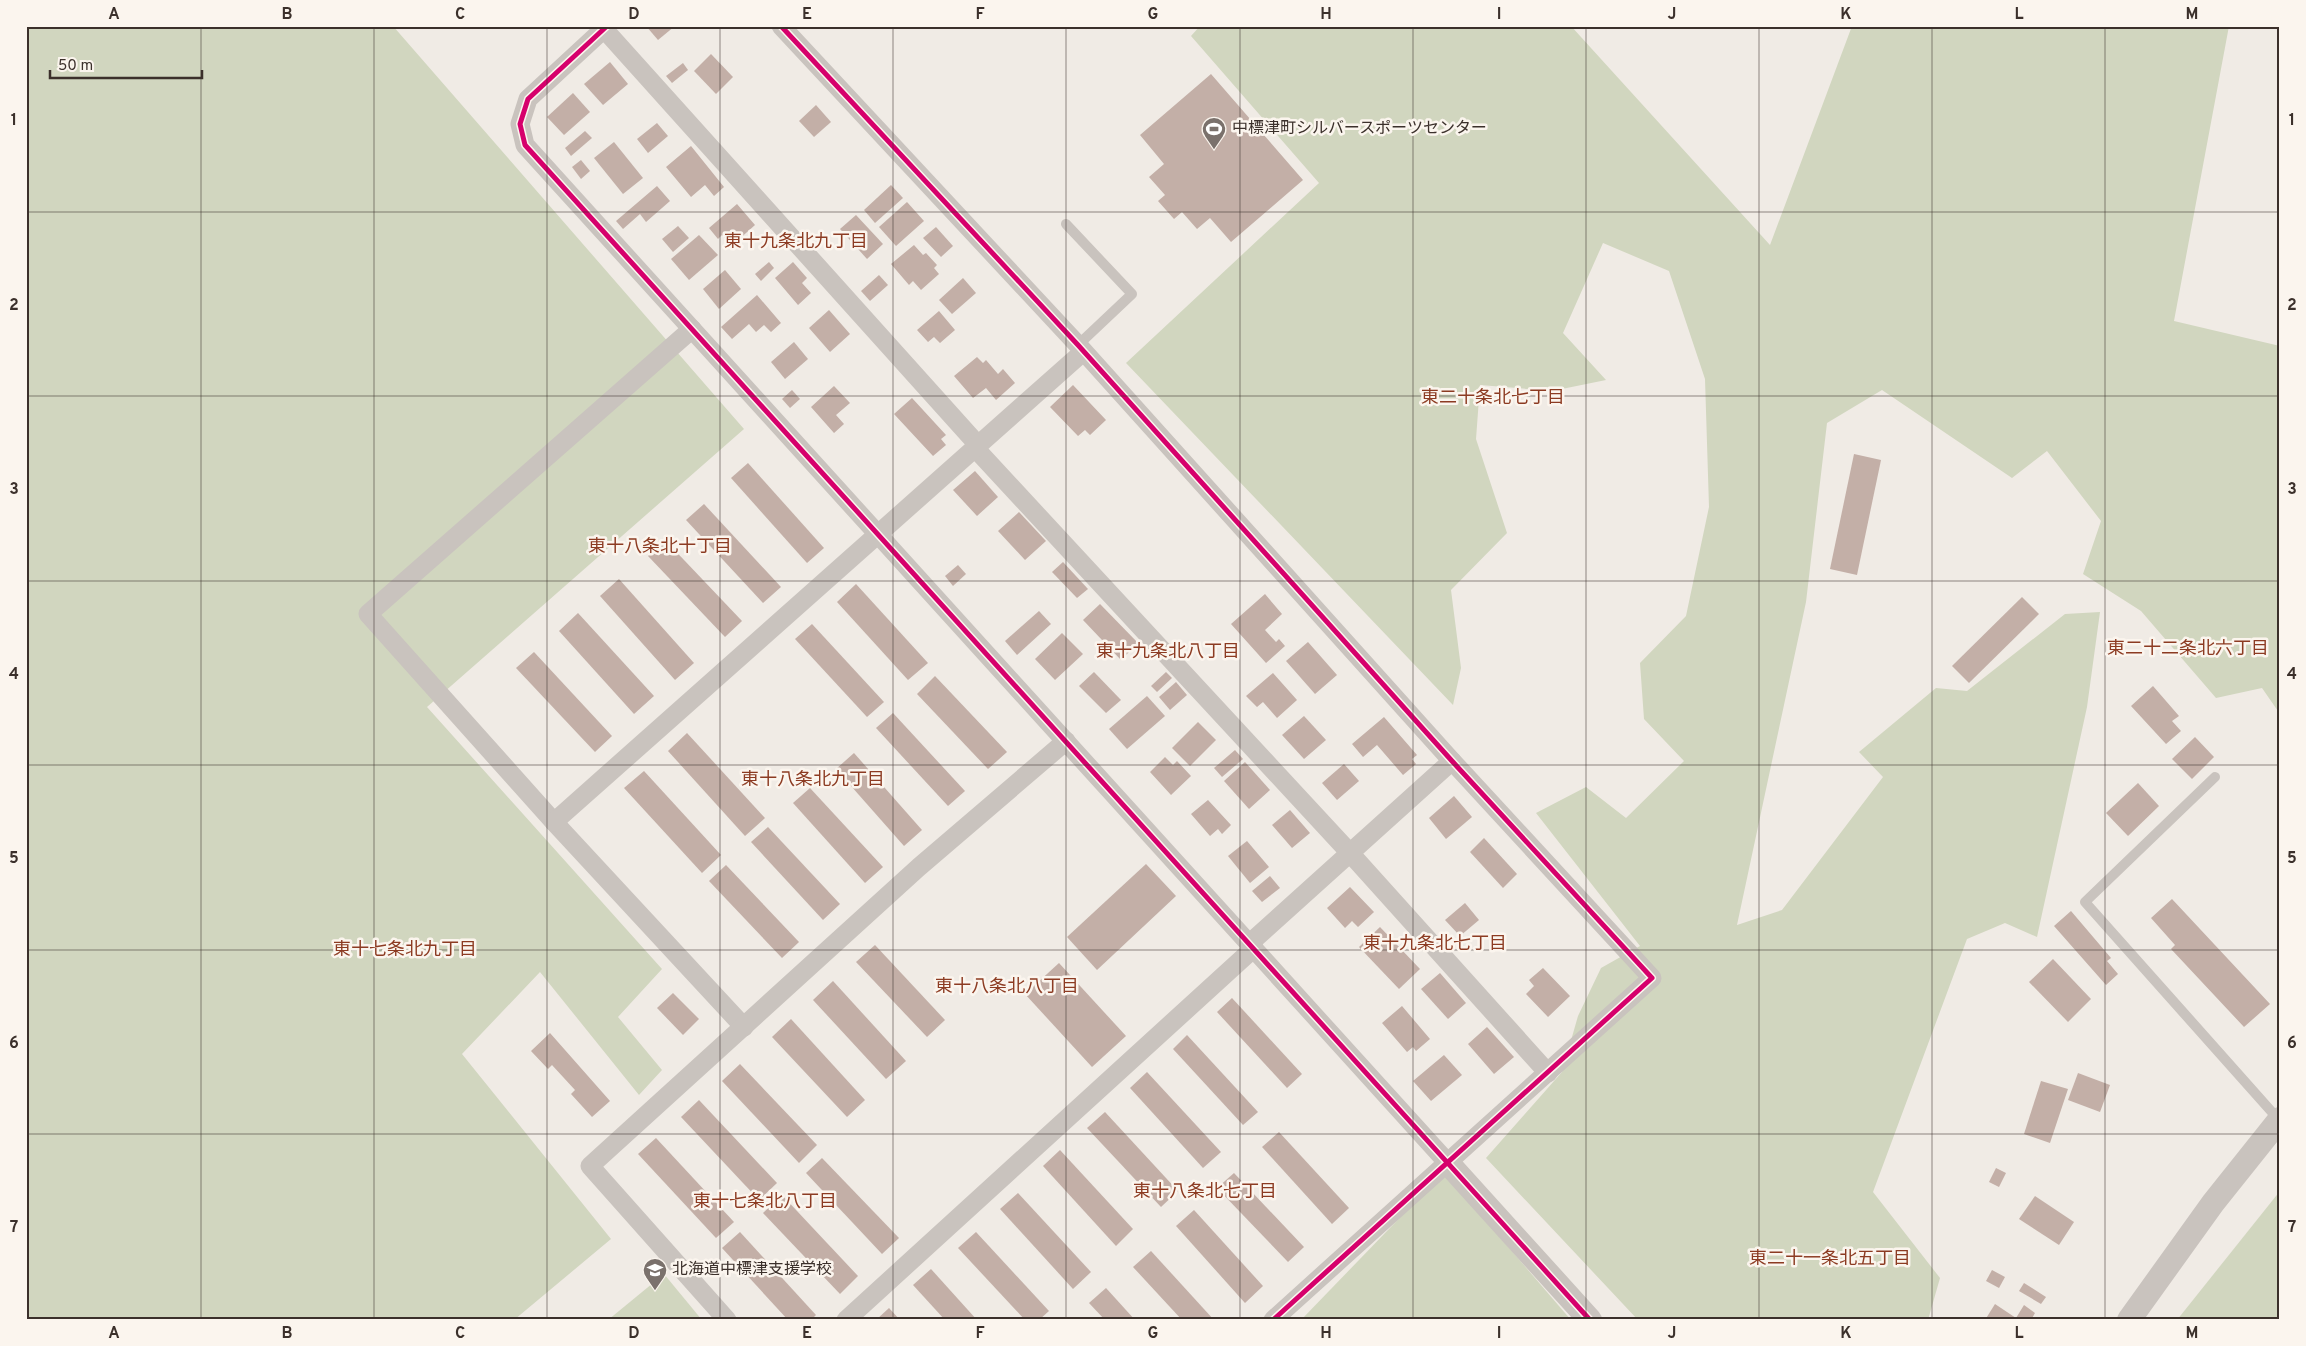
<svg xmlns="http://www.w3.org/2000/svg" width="2306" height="1346" font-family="Overpass,'Noto Sans JP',sans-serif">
<rect width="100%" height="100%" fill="#f0ebe5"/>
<g fill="#d1d6bf">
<path d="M 26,26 L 393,26 L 744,429 L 427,707 L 662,969 L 618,1017 L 662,1070 L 639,1095 L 540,972 L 462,1054 L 611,1239 L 514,1320 L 26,1320 Z"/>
<path d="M 1200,26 L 1571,26 L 1770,245 L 1852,26 L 2229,26 L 2174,321 L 2280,346 L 2280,714 L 2262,688 L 2216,698 L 2141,611 L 2083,574 L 2101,521 L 2047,451 L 2012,478 L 1882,390 L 1827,423 L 1806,602 L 1737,925 L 1782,910 L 1883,777 L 1859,752 L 1936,688 L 1967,691 L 2065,614 L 2100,612 L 2087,707 L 2037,937 L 2005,923 L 1967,939 L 1873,1192 L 1940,1278 L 1928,1320 L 1638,1320 L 1486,1158 L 1562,1072 L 1578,1016 L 1601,968 L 1640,946 L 1536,813 L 1586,787 L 1626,818 L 1684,761 L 1644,719 L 1640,663 L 1686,616 L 1709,507 L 1705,379 L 1669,271 L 1603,243 L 1563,333 L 1606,380 L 1552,391 L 1480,385 L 1476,439 L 1507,533 L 1451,590 L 1461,668 L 1453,705 L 1126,363 L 1319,183 L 1191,36 Z"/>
<path d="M 1444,1172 L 1571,1320 L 1301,1320 Z"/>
<path d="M 2280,1191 L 2280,1320 L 2177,1320 Z"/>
<path d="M 664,1274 L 702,1320 L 608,1320 Z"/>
</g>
<g fill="#c3afa7">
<path d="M 646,26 L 675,26 L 658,40 Z"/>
<path d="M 711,54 L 733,77 L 716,94 L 694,71 Z"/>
<path d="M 610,62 L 628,84 L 603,105 L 584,84 Z"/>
<path d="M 683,63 L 688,70 L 672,83 L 666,76 Z"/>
<path d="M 1211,74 L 1303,180 L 1231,242 L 1210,218 L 1197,229 L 1182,212 L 1174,219 L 1158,201 L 1165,195 L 1149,177 L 1164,164 L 1140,135 Z"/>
<path d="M 573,93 L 590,112 L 564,135 L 547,117 Z"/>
<path d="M 816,105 L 831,122 L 814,137 L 799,121 Z"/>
<path d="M 657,123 L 668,136 L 648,153 L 637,139 Z"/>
<path d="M 585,131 L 592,138 L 571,156 L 565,148 Z"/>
<path d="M 614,142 L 643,178 L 623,194 L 594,158 Z"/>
<path d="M 691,146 L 724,187 L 714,196 L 705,185 L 691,197 L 666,167 Z"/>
<path d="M 581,160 L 590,171 L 581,179 L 572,167 Z"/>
<path d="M 891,185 L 903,198 L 875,223 L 864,210 Z"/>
<path d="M 657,186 L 670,201 L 646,222 L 640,214 L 623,229 L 616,221 Z"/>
<path d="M 907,202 L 924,221 L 896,246 L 879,227 Z"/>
<path d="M 737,204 L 755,225 L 737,241 L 732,234 L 726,239 L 722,235 L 718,239 L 709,228 Z"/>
<path d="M 856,215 L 883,244 L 867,259 L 840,229 Z"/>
<path d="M 678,226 L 689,238 L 673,252 L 662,239 Z"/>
<path d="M 936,227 L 953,246 L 941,257 L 923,238 Z"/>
<path d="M 699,235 L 718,255 L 689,280 L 671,259 Z"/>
<path d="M 914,245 L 923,255 L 926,253 L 937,265 L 934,268 L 939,274 L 921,290 L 913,281 L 909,285 L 891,264 Z"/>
<path d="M 769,262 L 774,268 L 761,281 L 755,274 Z"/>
<path d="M 793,262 L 807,278 L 802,283 L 811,293 L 798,305 L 775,278 Z"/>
<path d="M 725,270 L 741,289 L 719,309 L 703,289 Z"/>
<path d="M 879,275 L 888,285 L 870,301 L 861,291 Z"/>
<path d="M 963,278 L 976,293 L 952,314 L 939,300 Z"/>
<path d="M 757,295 L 781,323 L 771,332 L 764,325 L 756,332 L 749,324 L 732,339 L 721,327 Z"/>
<path d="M 829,310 L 850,334 L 830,352 L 809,328 Z"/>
<path d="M 939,311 L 955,330 L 940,343 L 934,337 L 928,342 L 917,330 Z"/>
<path d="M 794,342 L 808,359 L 785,379 L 771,362 Z"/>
<path d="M 977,357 L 983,363 L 986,360 L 998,374 L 1003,369 L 1015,383 L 996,400 L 986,388 L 973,398 L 954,376 Z"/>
<path d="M 1073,385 L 1106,420 L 1090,435 L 1085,430 L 1078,436 L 1050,407 Z"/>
<path d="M 834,386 L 850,403 L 836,415 L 844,424 L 834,433 L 811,407 Z"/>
<path d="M 792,390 L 800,399 L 790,408 L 782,399 Z"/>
<path d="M 912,398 L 946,435 L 941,439 L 946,445 L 933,456 L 894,414 Z"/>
<path d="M 1854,454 L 1881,460 L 1857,575 L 1830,569 Z"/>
<path d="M 748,463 L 824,548 L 807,563 L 731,478 Z"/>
<path d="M 975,471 L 998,497 L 977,516 L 953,490 Z"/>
<path d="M 704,504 L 781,587 L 763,603 L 686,520 Z"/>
<path d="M 1019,512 L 1046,541 L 1025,560 L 998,531 Z"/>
<path d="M 665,540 L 742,621 L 725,637 L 648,556 Z"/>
<path d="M 1063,562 L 1088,589 L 1077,598 L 1052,572 Z"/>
<path d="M 958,565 L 966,574 L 953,586 L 945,576 Z"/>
<path d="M 619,579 L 694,663 L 675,680 L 600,596 Z"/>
<path d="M 856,584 L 928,663 L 908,680 L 837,602 Z"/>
<path d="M 1265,594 L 1282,614 L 1265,630 L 1276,642 L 1279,639 L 1285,646 L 1266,663 L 1231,624 Z"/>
<path d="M 2022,597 L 2039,614 L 1969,683 L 1952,666 Z"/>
<path d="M 1100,604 L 1138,643 L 1121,660 L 1083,620 Z"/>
<path d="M 1039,611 L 1051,624 L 1017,655 L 1005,641 Z"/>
<path d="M 578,613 L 654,696 L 634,714 L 559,631 Z"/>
<path d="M 812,624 L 884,702 L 867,717 L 795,639 Z"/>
<path d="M 1062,633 L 1083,654 L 1055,680 L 1035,659 Z"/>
<path d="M 1308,642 L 1337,675 L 1315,694 L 1286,661 Z"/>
<path d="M 534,652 L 612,736 L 595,752 L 516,668 Z"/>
<path d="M 1094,672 L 1121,700 L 1106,713 L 1079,686 Z"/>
<path d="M 1166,672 L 1172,678 L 1157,692 L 1151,686 Z"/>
<path d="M 1273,673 L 1297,700 L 1277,718 L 1263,702 L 1257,707 L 1246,696 Z"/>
<path d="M 935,676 L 1007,752 L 988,769 L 917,694 Z"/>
<path d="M 1176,682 L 1187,695 L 1170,710 L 1159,697 Z"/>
<path d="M 2153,686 L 2179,716 L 2172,721 L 2181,731 L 2166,744 L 2131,706 Z"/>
<path d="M 1147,696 L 1165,716 L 1127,749 L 1109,729 Z"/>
<path d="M 893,713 L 965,791 L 948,806 L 876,728 Z"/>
<path d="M 1304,716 L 1326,740 L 1304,759 L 1282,735 Z"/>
<path d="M 1384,717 L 1417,755 L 1412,759 L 1416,764 L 1403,775 L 1377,745 L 1363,757 L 1352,744 Z"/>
<path d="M 1198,722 L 1216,740 L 1190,766 L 1172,748 Z"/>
<path d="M 687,733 L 765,818 L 745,836 L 668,751 Z"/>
<path d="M 2195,737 L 2214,757 L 2192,779 L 2172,759 Z"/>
<path d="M 1235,750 L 1243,759 L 1222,777 L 1214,768 Z"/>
<path d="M 854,753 L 922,830 L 904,846 L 836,769 Z"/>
<path d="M 1165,757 L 1173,765 L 1177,761 L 1191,776 L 1171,795 L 1150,772 Z"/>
<path d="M 1245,762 L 1270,790 L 1249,809 L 1224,781 Z"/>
<path d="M 1344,764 L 1359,781 L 1337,800 L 1322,783 Z"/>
<path d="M 644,771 L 721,855 L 702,873 L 624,788 Z"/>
<path d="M 2138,783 L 2159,806 L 2128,836 L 2106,813 Z"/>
<path d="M 810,788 L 883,867 L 865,883 L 793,803 Z"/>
<path d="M 1454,796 L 1472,817 L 1446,839 L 1429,818 Z"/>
<path d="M 1208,800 L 1231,825 L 1222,834 L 1218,829 L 1210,836 L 1191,814 Z"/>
<path d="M 1290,810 L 1310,833 L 1292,848 L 1272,825 Z"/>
<path d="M 768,827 L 840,904 L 823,920 L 751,842 Z"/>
<path d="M 1484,838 L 1517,874 L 1503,888 L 1470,852 Z"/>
<path d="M 1247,841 L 1269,867 L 1250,883 L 1228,856 Z"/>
<path d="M 1146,864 L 1176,896 L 1097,970 L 1067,937 Z"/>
<path d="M 726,865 L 799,942 L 782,958 L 709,881 Z"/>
<path d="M 1270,876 L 1280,888 L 1262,902 L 1252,891 Z"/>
<path d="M 1350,887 L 1374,912 L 1358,927 L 1352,921 L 1345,928 L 1327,908 Z"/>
<path d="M 2172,899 L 2270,1004 L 2244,1027 L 2171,949 L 2175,945 L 2151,918 Z"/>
<path d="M 1465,903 L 1479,920 L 1460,936 L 1445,920 Z"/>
<path d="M 2071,911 L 2111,958 L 2107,961 L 2118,974 L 2106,985 L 2054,926 Z"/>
<path d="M 1380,927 L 1420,969 L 1399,989 L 1359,947 Z"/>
<path d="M 875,945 L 945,1020 L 927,1037 L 856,962 Z"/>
<path d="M 2053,959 L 2091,999 L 2068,1022 L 2029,982 Z"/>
<path d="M 1059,963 L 1126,1036 L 1092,1067 L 1025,994 Z"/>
<path d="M 1543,968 L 1570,996 L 1548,1017 L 1526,994 L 1534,986 L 1529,980 Z"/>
<path d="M 1440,973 L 1466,1003 L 1448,1019 L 1421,989 Z"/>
<path d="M 833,981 L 906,1061 L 886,1079 L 813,1000 Z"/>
<path d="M 673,993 L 699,1019 L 683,1035 L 657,1008 Z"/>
<path d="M 1232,998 L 1302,1074 L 1287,1088 L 1217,1012 Z"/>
<path d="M 1402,1006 L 1430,1039 L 1416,1051 L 1413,1047 L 1407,1052 L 1382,1023 Z"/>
<path d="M 791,1019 L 865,1100 L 847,1117 L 772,1037 Z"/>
<path d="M 1487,1027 L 1514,1057 L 1494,1074 L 1468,1044 Z"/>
<path d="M 550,1033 L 610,1101 L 592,1117 L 571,1094 L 575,1090 L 552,1065 L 548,1069 L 531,1051 Z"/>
<path d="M 1187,1035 L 1258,1112 L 1243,1125 L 1173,1049 Z"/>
<path d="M 1444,1055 L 1462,1075 L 1431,1101 L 1413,1081 Z"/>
<path d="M 740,1064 L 817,1145 L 799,1163 L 722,1081 Z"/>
<path d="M 1147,1072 L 1221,1152 L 1203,1168 L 1130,1088 Z"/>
<path d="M 2078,1073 L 2110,1085 L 2100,1112 L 2068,1100 Z"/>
<path d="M 2041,1081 L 2068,1089 L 2050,1143 L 2024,1134 Z"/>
<path d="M 699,1100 L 777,1183 L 759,1200 L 681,1117 Z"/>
<path d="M 1105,1112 L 1178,1191 L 1161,1207 L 1087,1128 Z"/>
<path d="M 1279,1132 L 1349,1208 L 1332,1224 L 1262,1147 Z"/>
<path d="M 656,1138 L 734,1222 L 716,1238 L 638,1154 Z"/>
<path d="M 1060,1150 L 1133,1229 L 1116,1246 L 1043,1166 Z"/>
<path d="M 822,1158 L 899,1238 L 882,1254 L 806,1173 Z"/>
<path d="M 1996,1168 L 2006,1173 L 1999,1187 L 1989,1182 Z"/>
<path d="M 1234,1173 L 1304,1247 L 1288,1262 L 1217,1188 Z"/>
<path d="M 1018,1193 L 1091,1272 L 1073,1289 L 1000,1209 Z"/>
<path d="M 782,1195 L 858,1276 L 840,1294 L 763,1213 Z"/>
<path d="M 2035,1196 L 2074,1222 L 2059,1245 L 2019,1219 Z"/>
<path d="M 1194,1210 L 1263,1286 L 1245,1303 L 1176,1226 Z"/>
<path d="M 740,1232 L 816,1315 L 811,1320 L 788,1320 L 722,1248 Z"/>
<path d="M 976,1232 L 1049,1311 L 1039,1320 L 1025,1320 L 958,1248 Z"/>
<path d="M 1151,1251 L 1214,1320 L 1182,1320 L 1133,1267 Z"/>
<path d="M 931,1269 L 977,1320 L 945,1320 L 913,1285 Z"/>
<path d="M 1992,1270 L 2005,1277 L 1999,1288 L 1986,1281 Z"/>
<path d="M 2024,1283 L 2046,1297 L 2041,1304 L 2019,1291 Z"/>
<path d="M 1106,1288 L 1135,1320 L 1105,1320 L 1089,1303 Z"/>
<path d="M 1995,1304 L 2016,1318 L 2024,1305 L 2035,1313 L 2031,1320 L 1985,1320 Z"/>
<path d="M 889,1308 L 900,1320 L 876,1320 Z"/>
</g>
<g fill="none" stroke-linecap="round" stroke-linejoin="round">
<g stroke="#c9c3be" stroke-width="10">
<path d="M 1066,224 L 1132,294 L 1078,345"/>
<path d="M 2215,777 L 2085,902 L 2279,1120"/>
</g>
<g stroke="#c9c3be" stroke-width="19">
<path d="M 607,26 L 528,99 L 520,124 L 525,145 L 1447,1162"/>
<path d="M 781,26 L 1078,345 L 1452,761 L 1652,978 L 1273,1320"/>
<path d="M 604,29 L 978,445"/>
<path d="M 692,329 L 368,614 L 554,822 L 744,1027"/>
<path d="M 975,448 L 1350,853 L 1548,1073"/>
<path d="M 554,822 L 1083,352"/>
<path d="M 1250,943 L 1452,761"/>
<path d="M 727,1320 L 590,1166 L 919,867 L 1066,741"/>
<path d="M 846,1320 L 1254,948"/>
</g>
<g stroke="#c9c3be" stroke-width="24">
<path d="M 1447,1162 L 1590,1320"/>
<path d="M 2129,1320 L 2213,1203 L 2280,1119"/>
</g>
<g stroke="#fbf5ee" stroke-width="8">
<g id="cycleway">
<path d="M 607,26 L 528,99 L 520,124 L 525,145 L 1590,1320"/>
<path d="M 781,26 L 1078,345 L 1452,761 L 1652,978 L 1273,1320"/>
</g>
</g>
<use href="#cycleway" stroke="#d6006c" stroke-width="5"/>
</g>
<path fill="none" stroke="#3b302b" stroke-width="1" stroke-opacity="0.55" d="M 201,26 L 201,1320M 374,26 L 374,1320M 547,26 L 547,1320M 720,26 L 720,1320M 893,26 L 893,1320M 1066,26 L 1066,1320M 1240,26 L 1240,1320M 1413,26 L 1413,1320M 1586,26 L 1586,1320M 1759,26 L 1759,1320M 1932,26 L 1932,1320M 2105,26 L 2105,1320M 26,212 L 2280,212M 26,396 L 2280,396M 26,581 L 2280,581M 26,765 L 2280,765M 26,950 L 2280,950M 26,1134 L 2280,1134"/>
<defs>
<g id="stadium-pin" transform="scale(1.25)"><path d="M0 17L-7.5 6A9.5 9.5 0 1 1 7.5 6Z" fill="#7a716c" stroke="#fbf5ee"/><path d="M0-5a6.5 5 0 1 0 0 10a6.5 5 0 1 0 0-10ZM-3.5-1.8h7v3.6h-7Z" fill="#fff"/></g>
<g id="school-pin" transform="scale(1.25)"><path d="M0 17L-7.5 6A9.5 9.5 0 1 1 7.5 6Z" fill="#7a716c" stroke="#fbf5ee"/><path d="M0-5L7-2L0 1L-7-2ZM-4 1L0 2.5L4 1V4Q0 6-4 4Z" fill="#fff"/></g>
</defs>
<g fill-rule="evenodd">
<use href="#stadium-pin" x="1214" y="129"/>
<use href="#school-pin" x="655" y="1270"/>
</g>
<g text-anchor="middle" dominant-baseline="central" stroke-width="5" stroke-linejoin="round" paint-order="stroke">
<g font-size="16" fill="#3b302b" stroke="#fbf5ee" text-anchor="start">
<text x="1232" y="129">中標津町シルバースポーツセンター</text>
<text x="672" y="1270">北海道中標津支援学校</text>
</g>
<g font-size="18" fill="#8c3b22" stroke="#fbf5ee">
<text x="796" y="242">東十九条北九丁目</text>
<text x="1493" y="398">東二十条北七丁目</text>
<text x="660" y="547">東十八条北十丁目</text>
<text x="2188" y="649">東二十二条北六丁目</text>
<text x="1168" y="652">東十九条北八丁目</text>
<text x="813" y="780">東十八条北九丁目</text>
<text x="1435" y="944">東十九条北七丁目</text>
<text x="405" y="950">東十七条北九丁目</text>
<text x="1007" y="987">東十八条北八丁目</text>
<text x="1205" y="1192">東十八条北七丁目</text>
<text x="765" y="1202">東十七条北八丁目</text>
<text x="1830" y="1259">東二十一条北五丁目</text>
</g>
</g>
<rect width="2306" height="1346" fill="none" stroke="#fbf5ee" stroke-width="55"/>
<path d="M50 70v8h152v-8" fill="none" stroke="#3b302b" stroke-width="2.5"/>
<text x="58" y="70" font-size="15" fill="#3b302b" stroke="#fbf5ee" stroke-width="4" paint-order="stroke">50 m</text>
<rect x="28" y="28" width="2250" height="1290" fill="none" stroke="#3b302b" stroke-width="2"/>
<g font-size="16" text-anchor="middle" font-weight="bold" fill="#3b302b">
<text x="114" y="19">A</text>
<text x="287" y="19">B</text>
<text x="460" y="19">C</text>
<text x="634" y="19">D</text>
<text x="807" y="19">E</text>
<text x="980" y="19">F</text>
<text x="1153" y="19">G</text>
<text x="1326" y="19">H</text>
<text x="1499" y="19">I</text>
<text x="1672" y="19">J</text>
<text x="1846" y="19">K</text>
<text x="2019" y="19">L</text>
<text x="2192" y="19">M</text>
<text x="14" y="125">1</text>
<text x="2292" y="125">1</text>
<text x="14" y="310">2</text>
<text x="2292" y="310">2</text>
<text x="14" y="494">3</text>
<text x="2292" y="494">3</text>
<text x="14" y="679">4</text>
<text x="2292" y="679">4</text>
<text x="14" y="863">5</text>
<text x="2292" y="863">5</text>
<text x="14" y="1048">6</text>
<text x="2292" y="1048">6</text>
<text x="14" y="1232">7</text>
<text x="2292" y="1232">7</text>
<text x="114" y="1338">A</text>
<text x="287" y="1338">B</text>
<text x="460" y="1338">C</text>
<text x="634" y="1338">D</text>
<text x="807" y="1338">E</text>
<text x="980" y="1338">F</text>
<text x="1153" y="1338">G</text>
<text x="1326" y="1338">H</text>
<text x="1499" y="1338">I</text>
<text x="1672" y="1338">J</text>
<text x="1846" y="1338">K</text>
<text x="2019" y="1338">L</text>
<text x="2192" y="1338">M</text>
</g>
</svg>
